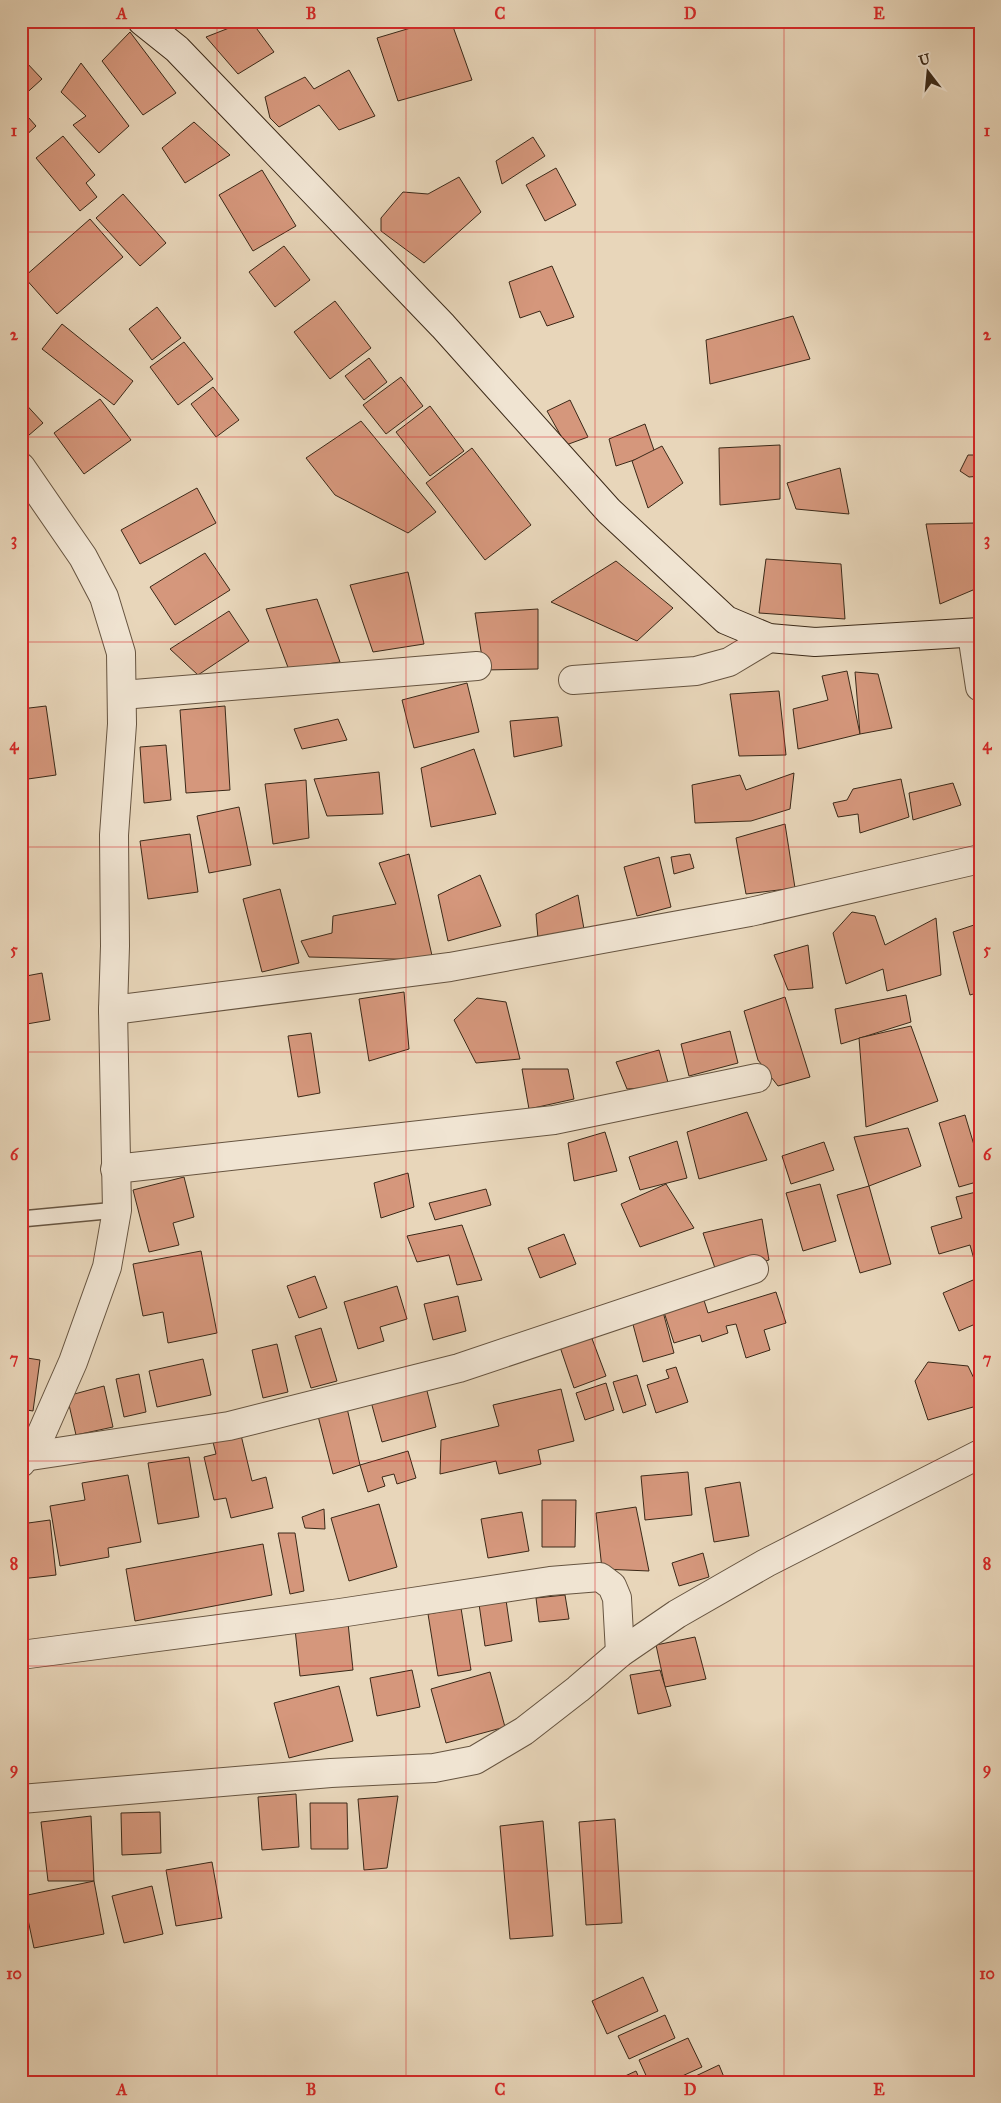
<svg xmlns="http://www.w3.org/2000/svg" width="1001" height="2103" font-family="'IM FELL Great Primer',serif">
<rect width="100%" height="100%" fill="#e8d6ba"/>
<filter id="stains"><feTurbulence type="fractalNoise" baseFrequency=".004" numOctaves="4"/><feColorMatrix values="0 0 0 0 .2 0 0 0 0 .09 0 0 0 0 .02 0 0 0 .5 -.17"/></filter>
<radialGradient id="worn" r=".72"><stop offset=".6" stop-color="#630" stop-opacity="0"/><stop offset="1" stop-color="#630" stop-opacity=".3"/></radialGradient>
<g fill="#d5977c" stroke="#3b2918">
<path d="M 247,21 L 251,21 L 274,52 L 238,74 L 206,37 Z"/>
<path d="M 434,21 L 451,21 L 472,80 L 398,101 L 377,38 Z"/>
<path d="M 130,32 L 176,93 L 143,115 L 102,61 Z"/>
<path d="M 25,61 L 42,79 L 21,98 L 21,65 Z"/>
<path d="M 81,63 L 129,126 L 99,153 L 73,125 L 86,116 L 61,92 Z"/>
<path d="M 349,70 L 375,116 L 339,130 L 319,105 L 279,127 L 270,118 L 265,97 L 305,77 L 314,89 Z"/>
<path d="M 21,109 L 36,126 L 21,140 Z"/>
<path d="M 194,122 L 230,155 L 185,183 L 162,148 Z"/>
<path d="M 63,136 L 95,175 L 86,183 L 97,197 L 80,211 L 36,158 Z"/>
<path d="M 533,137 L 545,156 L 502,184 L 496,161 Z"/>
<path d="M 556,168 L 576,205 L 545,221 L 526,185 Z"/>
<path d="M 262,170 L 296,226 L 253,251 L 219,195 Z"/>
<path d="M 459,177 L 481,212 L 424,263 L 381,231 L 381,218 L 403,192 L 428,194 Z"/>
<path d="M 123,194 L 166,243 L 140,266 L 96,218 Z"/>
<path d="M 90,219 L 123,257 L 57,314 L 24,277 Z"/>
<path d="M 284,246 L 310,280 L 275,307 L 249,272 Z"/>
<path d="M 552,266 L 574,317 L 547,326 L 540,311 L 520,318 L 509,282 Z"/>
<path d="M 335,301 L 371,348 L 330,379 L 294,332 Z"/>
<path d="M 157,307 L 181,338 L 152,360 L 129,329 Z"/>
<path d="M 793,316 L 810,359 L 710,384 L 706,340 Z"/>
<path d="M 62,324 L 133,381 L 114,405 L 42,349 Z"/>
<path d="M 184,342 L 213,379 L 178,405 L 150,367 Z"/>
<path d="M 369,358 L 387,382 L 364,400 L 345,376 Z"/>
<path d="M 401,377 L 423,406 L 386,434 L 363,405 Z"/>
<path d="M 213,387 L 239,420 L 216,437 L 191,404 Z"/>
<path d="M 21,399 L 43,423 L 21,442 Z"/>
<path d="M 100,399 L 131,440 L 84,474 L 54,433 Z"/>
<path d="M 570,400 L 588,437 L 566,445 L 547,411 Z"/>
<path d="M 430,406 L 464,451 L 430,476 L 396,432 Z"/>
<path d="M 361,421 L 436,512 L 408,533 L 335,495 L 306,458 Z"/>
<path d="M 645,424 L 655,453 L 616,466 L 609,439 Z"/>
<path d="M 780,445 L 780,499 L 720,505 L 719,448 Z"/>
<path d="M 662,446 L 683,483 L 648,508 L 632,461 Z"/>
<path d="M 472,448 L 531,525 L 485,560 L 426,483 Z"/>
<path d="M 968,455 L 980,455 L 980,476 L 969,477 L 960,471 Z"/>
<path d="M 840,468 L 849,514 L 796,509 L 787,483 Z"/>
<path d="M 197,488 L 216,523 L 140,564 L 121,530 Z"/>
<path d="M 975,523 L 980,550 L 980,587 L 940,604 L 926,524 Z"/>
<path d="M 205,553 L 230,590 L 175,625 L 150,587 Z"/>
<path d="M 766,559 L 841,564 L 845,619 L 759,613 Z"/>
<path d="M 616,561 L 673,608 L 637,641 L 551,602 Z"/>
<path d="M 408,572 L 424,644 L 373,652 L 350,585 Z"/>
<path d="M 317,599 L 340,662 L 289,670 L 266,609 Z"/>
<path d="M 538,609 L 538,669 L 484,670 L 475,613 Z"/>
<path d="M 229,611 L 249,641 L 198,675 L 170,649 Z"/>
<path d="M 847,671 L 860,734 L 798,749 L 793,709 L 828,700 L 822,676 Z"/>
<path d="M 855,672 L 878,674 L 892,728 L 860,734 Z"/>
<path d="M 467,683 L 479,732 L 414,748 L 402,700 Z"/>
<path d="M 779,691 L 786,755 L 739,756 L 730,694 Z"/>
<path d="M 46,706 L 56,775 L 21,780 L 21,709 Z"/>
<path d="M 225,706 L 230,790 L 186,793 L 180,710 Z"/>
<path d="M 558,717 L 562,746 L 514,757 L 510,721 Z"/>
<path d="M 338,719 L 347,740 L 302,749 L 294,729 Z"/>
<path d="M 166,745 L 171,800 L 144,803 L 140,747 Z"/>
<path d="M 474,749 L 496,814 L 431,827 L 421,768 Z"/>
<path d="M 379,772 L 383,814 L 327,816 L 314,779 Z"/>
<path d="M 794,773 L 790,809 L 751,821 L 695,823 L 692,785 L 740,775 L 746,790 Z"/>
<path d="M 901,779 L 909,817 L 860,833 L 858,814 L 838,817 L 833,803 L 847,800 L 853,789 Z"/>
<path d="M 306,780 L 309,838 L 273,844 L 265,784 Z"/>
<path d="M 953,783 L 961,805 L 913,820 L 909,793 Z"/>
<path d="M 239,807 L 251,865 L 209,873 L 197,816 Z"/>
<path d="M 785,824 L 795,888 L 746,894 L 736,838 Z"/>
<path d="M 190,834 L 198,892 L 148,899 L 140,841 Z"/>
<path d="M 409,854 L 433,960 L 309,957 L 301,941 L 332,933 L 333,916 L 396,904 L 379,863 Z"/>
<path d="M 690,854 L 694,868 L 674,874 L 671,857 Z"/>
<path d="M 659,857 L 671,907 L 637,916 L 624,867 Z"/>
<path d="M 480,875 L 501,926 L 448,941 L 438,895 Z"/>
<path d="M 280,889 L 299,963 L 262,972 L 243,899 Z"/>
<path d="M 578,895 L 584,929 L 538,939 L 536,914 Z"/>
<path d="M 852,912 L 875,916 L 885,945 L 936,918 L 941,975 L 887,991 L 883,969 L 846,984 L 833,933 Z"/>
<path d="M 980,923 L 980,992 L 970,995 L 953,932 Z"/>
<path d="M 808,945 L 813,988 L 788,990 L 774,955 Z"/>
<path d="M 42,973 L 50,1020 L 21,1025 L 21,977 Z"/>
<path d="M 404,992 L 409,1049 L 369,1061 L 359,999 Z"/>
<path d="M 906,995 L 911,1022 L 841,1044 L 835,1009 Z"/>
<path d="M 785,997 L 810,1077 L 778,1086 L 758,1060 L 744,1011 Z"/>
<path d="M 477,998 L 506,1002 L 520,1059 L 476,1063 L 454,1020 Z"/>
<path d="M 911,1026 L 938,1101 L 866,1127 L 859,1038 Z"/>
<path d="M 730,1031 L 738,1063 L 689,1076 L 681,1044 Z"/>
<path d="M 311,1033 L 320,1093 L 298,1097 L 288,1036 Z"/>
<path d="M 659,1050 L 669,1086 L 627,1089 L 616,1062 Z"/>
<path d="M 522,1069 L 568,1069 L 574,1099 L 529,1109 Z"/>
<path d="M 747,1112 L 767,1160 L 699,1179 L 687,1132 Z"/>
<path d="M 965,1115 L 980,1165 L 980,1181 L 959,1187 L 939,1123 Z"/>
<path d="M 908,1128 L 921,1166 L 869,1186 L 854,1137 Z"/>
<path d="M 605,1132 L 617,1171 L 574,1181 L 568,1143 Z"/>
<path d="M 677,1141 L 687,1178 L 640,1190 L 629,1157 Z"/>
<path d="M 824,1142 L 834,1170 L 791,1184 L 782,1156 Z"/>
<path d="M 408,1173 L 414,1207 L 381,1218 L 374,1183 Z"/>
<path d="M 184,1177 L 194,1217 L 173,1223 L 179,1245 L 149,1252 L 133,1190 Z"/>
<path d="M 666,1184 L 694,1228 L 640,1247 L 621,1204 Z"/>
<path d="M 820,1184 L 836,1241 L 803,1251 L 786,1193 Z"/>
<path d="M 869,1186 L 891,1264 L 860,1273 L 837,1195 Z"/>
<path d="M 486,1189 L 491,1205 L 435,1220 L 429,1203 Z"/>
<path d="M 980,1191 L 980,1262 L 975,1263 L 970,1245 L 939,1254 L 931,1227 L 962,1218 L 956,1197 Z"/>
<path d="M 762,1219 L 769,1260 L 717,1274 L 703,1233 Z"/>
<path d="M 462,1225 L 482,1280 L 457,1285 L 449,1255 L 417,1262 L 407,1236 Z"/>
<path d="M 564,1234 L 576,1264 L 540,1278 L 528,1248 Z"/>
<path d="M 201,1251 L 217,1333 L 168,1343 L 163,1312 L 143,1316 L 133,1264 Z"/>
<path d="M 315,1276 L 327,1308 L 299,1318 L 287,1286 Z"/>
<path d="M 980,1277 L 980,1322 L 959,1331 L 943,1293 Z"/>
<path d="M 397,1286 L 407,1319 L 380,1327 L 384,1341 L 358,1349 L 344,1302 Z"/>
<path d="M 776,1292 L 786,1323 L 764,1330 L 770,1350 L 746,1358 L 736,1324 L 726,1326 L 728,1333 L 702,1342 L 700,1335 L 674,1343 L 662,1306 L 702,1294 L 708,1313 Z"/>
<path d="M 458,1296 L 466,1331 L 433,1340 L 424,1304 Z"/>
<path d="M 662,1308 L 674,1353 L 643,1362 L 631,1317 Z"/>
<path d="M 321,1328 L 337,1381 L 311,1388 L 295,1336 Z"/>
<path d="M 591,1336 L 606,1376 L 574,1388 L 560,1347 Z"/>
<path d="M 980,1337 L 980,1352 L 974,1340 Z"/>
<path d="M 277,1344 L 288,1392 L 263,1398 L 252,1350 Z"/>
<path d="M 21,1357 L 40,1360 L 33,1411 L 21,1409 Z"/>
<path d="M 203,1359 L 211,1395 L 157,1407 L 149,1371 Z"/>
<path d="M 928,1362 L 968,1366 L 980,1391 L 980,1405 L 928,1420 L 915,1381 Z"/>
<path d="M 676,1367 L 688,1402 L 656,1413 L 647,1385 L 669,1378 L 666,1370 Z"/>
<path d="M 139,1374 L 146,1412 L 124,1417 L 116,1379 Z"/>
<path d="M 637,1375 L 646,1405 L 623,1413 L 613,1382 Z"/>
<path d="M 425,1383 L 436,1427 L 382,1442 L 370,1398 Z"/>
<path d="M 606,1383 L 614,1410 L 585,1420 L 576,1393 Z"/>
<path d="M 104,1386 L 113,1427 L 76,1435 L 67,1396 Z"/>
<path d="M 561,1389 L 574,1441 L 538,1450 L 541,1464 L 499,1474 L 496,1461 L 440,1474 L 441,1440 L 499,1426 L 493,1405 Z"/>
<path d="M 347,1408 L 360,1465 L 333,1474 L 318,1416 Z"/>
<path d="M 241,1435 L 252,1481 L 266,1477 L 273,1508 L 231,1518 L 226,1498 L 214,1500 L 204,1457 L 216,1454 L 213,1442 Z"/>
<path d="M 408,1451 L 416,1478 L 397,1484 L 394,1474 L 382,1477 L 385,1486 L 368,1492 L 360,1465 Z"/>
<path d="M 189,1457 L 199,1517 L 158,1524 L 148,1463 Z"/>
<path d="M 688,1472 L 692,1515 L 645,1520 L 641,1476 Z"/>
<path d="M 128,1475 L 141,1542 L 108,1548 L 109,1557 L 60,1566 L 50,1506 L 85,1500 L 82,1483 Z"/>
<path d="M 740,1482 L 749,1536 L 714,1542 L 705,1488 Z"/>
<path d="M 542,1500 L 576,1500 L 575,1547 L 542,1547 Z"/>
<path d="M 379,1504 L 397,1567 L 349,1581 L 331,1518 Z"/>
<path d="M 636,1507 L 649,1571 L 602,1569 L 596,1513 Z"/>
<path d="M 324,1509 L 325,1529 L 305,1528 L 302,1517 Z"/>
<path d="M 522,1512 L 529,1551 L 488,1558 L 481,1519 Z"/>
<path d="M 50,1520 L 56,1575 L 21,1579 L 21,1524 Z"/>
<path d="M 278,1533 L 295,1533 L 304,1591 L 290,1594 Z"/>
<path d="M 263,1544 L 272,1595 L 135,1621 L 126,1569 Z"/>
<path d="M 703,1553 L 709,1577 L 679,1586 L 672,1563 Z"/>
<path d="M 565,1595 L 569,1619 L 539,1622 L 536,1598 Z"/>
<path d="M 506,1600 L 512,1641 L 485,1646 L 479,1604 Z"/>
<path d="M 461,1608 L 471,1670 L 438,1676 L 428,1614 Z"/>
<path d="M 348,1623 L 353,1670 L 300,1676 L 295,1629 Z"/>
<path d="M 695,1637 L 706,1679 L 665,1687 L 656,1645 Z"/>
<path d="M 412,1670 L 420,1707 L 377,1716 L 370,1678 Z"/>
<path d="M 660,1670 L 671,1706 L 638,1714 L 630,1675 Z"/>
<path d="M 490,1672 L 505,1727 L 446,1743 L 431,1689 Z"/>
<path d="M 339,1686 L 353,1741 L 289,1758 L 274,1703 Z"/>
<path d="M 296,1794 L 299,1847 L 262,1850 L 258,1797 Z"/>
<path d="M 398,1796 L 387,1868 L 364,1870 L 358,1799 Z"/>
<path d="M 310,1803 L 347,1803 L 348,1849 L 311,1849 Z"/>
<path d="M 160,1812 L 161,1853 L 122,1855 L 121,1813 Z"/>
<path d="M 91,1816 L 94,1881 L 48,1881 L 41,1822 Z"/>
<path d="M 615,1819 L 622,1923 L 586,1925 L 579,1822 Z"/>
<path d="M 543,1821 L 553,1936 L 510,1939 L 500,1826 Z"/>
<path d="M 212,1862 L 222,1918 L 176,1926 L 166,1870 Z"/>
<path d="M 94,1881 L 104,1934 L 34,1948 L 23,1896 Z"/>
<path d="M 152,1886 L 163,1934 L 124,1943 L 112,1896 Z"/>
<path d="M 643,1977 L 658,2011 L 607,2034 L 592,2001 Z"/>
<path d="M 665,2015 L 675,2038 L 629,2059 L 618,2036 Z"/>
<path d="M 688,2038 L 702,2067 L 669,2082 L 649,2082 L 639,2060 Z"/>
<path d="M 719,2065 L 726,2082 L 683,2082 Z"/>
<path d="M 636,2071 L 641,2082 L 612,2082 Z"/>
</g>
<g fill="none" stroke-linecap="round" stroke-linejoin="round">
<g stroke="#665440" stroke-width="18">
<path id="lane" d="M 21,1219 L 117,1210"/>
</g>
<g stroke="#665440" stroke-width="30">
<g id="street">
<path d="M 21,467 L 83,557 L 104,597 L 121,653 L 122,724 L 114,835 L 115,946 L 113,1010 L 117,1210 L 107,1267 L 73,1362 L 40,1437 L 21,1463"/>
<path d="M 972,634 L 980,687"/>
<path d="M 573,680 L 696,671 L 729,662 L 769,638"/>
<path d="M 122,695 L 477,666"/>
<path d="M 113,1010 L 450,967 L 750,912 L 980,859"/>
<path d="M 115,1169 L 554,1120 L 757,1078"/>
<path d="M 24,1457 L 229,1426 L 459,1368 L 754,1269"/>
<path d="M 21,1655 L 340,1613 L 550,1581 L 600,1577 L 612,1586 L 617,1598 L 620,1653"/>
<path d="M 21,1799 L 331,1773 L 434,1768 L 475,1760 L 524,1731 L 578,1689 L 620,1653 L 677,1614 L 766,1563 L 980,1454"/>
</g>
</g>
<g stroke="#3b2918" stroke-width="30">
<path id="secondary" d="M 142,21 L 177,49 L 443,326 L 609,511 L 726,620 L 769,638 L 815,642 L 980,632"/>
</g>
<use href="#lane" stroke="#f0e4d2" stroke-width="15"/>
<use href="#street" stroke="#f0e4d2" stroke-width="28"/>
<use href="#secondary" stroke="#f0e4d2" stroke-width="28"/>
</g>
<path fill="none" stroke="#d62828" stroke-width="1" stroke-opacity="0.55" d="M 217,21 L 217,2082M 406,21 L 406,2082M 595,21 L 595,2082M 784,21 L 784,2082M 21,232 L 980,232M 21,437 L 980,437M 21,642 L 980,642M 21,847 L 980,847M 21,1052 L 980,1052M 21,1256 L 980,1256M 21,1461 L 980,1461M 21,1666 L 980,1666M 21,1871 L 980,1871"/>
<rect width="1001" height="2103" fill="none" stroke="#e8d6ba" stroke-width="55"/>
<g transform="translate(928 72) rotate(344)" stroke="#f0e4d2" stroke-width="4" paint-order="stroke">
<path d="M0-4L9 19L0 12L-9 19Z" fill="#3b2918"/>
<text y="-8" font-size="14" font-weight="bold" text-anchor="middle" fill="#3b2918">U</text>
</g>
<rect x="28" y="28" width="946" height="2048" fill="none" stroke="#d62828" stroke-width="2"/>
<g font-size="16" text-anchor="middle" font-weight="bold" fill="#d62828">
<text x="122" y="19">A</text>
<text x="311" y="19">B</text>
<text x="500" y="19">C</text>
<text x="690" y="19">D</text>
<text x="879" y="19">E</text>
<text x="14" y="136">1</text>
<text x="987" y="136">1</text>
<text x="14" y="340">2</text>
<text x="987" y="340">2</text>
<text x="14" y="545">3</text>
<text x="987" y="545">3</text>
<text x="14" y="750">4</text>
<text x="987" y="750">4</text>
<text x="14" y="955">5</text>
<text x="987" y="955">5</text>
<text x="14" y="1160">6</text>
<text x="987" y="1160">6</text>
<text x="14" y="1364">7</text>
<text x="987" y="1364">7</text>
<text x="14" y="1569">8</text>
<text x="987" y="1569">8</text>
<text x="14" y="1774">9</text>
<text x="987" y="1774">9</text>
<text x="14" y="1979">10</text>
<text x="987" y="1979">10</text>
<text x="122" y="2095">A</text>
<text x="311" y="2095">B</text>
<text x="500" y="2095">C</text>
<text x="690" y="2095">D</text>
<text x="879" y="2095">E</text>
</g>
<rect width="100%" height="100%" filter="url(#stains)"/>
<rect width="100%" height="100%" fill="url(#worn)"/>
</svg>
